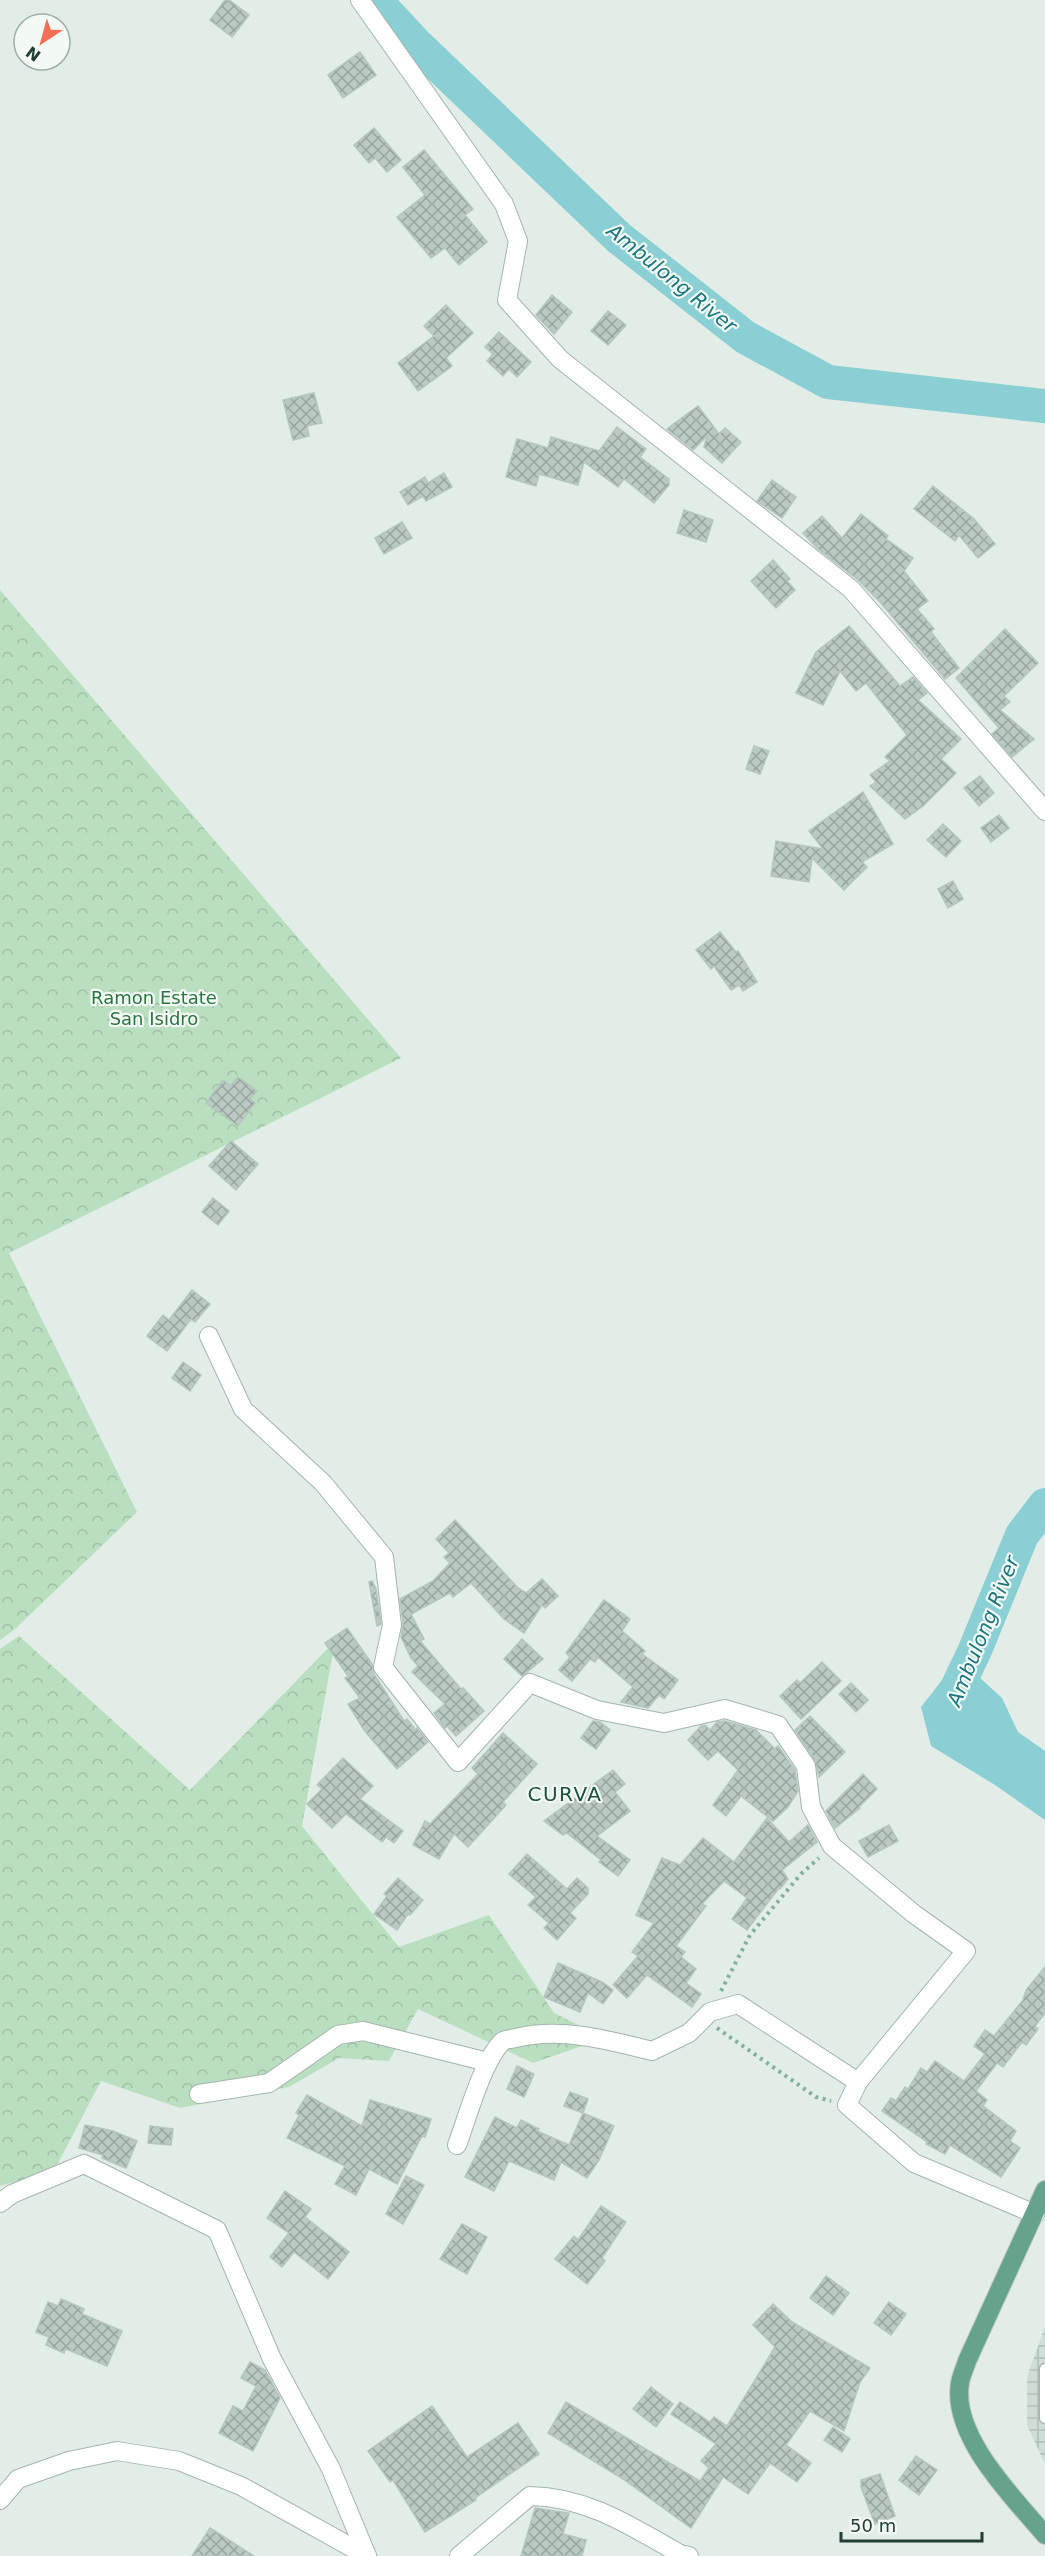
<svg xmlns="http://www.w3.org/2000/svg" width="1045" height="2556" font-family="'DejaVu Sans',sans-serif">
<defs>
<pattern id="industrial-grid" width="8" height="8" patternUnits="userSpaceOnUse" patternTransform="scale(1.5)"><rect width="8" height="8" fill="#d0dcd6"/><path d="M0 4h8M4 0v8" fill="none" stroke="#b2beb8"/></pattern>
<pattern id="forest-crowns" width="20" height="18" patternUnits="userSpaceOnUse" patternTransform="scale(1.5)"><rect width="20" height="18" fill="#badec0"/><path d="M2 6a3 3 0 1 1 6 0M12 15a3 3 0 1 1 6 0" fill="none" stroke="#a0c0a6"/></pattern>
<pattern id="building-cross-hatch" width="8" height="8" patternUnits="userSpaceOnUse" patternTransform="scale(1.5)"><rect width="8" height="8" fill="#bacac2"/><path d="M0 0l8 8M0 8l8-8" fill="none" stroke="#97a59e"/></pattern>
</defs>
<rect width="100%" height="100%" fill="#e2ede7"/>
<path fill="url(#industrial-grid)" d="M 1045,2327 L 1045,2464 L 1027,2425 L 1027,2377 Z"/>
<g fill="url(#forest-crowns)">
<path d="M 0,590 L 401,1058 L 9,1253 L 137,1512 L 14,1630 L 0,1640 Z"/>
<path d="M 19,1636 L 190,1790 L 335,1641 L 302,1826 L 399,1947 L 489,1915 L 554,2013 L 605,2038 L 533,2063 L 418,2009 L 389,2061 L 339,2058 L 289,2087 L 180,2108 L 101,2081 L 54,2171 L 0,2186 L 0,1649 Z"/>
</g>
<path fill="#89cfd3" d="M 975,1650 L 979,1677 L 1002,1698 L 1018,1732 L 1045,1751 L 1045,1820 L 995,1785 L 931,1746 L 921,1707 L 964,1652 Z"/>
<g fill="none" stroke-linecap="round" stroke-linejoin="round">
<g stroke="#89cfd3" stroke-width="34">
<path d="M 375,0 L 416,44 L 619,238 L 745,337 L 828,382 L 1045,406"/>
<path d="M 954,1694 L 975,1650 L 1022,1535 L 1045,1505"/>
</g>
</g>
<g fill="url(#building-cross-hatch)" stroke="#b4c6bd" stroke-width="1.5">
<path d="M 225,0 L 229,0 L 249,15 L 232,37 L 210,20 Z"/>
<path d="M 360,52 L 376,75 L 343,98 L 328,75 Z"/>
<path d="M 374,128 L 401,160 L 387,172 L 375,158 L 369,163 L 354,145 Z"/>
<path d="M 424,150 L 473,209 L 465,215 L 487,242 L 459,265 L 445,248 L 431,258 L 397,217 L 425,195 L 403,167 Z"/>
<path d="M 552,295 L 572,312 L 554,334 L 536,315 Z"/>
<path d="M 446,305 L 473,333 L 446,358 L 452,366 L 418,391 L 398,363 L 434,336 L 424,326 Z"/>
<path d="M 608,311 L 626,325 L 608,345 L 591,331 Z"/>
<path d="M 499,332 L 531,362 L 517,377 L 509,369 L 503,376 L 487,361 L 493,354 L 485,347 Z"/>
<path d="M 314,393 L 322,423 L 307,426 L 309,436 L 293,440 L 283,400 Z"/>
<path d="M 698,406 L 719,434 L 725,428 L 741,442 L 722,463 L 704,447 L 707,436 L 693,450 L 667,429 Z"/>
<path d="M 617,427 L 646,449 L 640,457 L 669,479 L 669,485 L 654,503 L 624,479 L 618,487 L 584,462 L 578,485 L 539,474 L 536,486 L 506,477 L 517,439 L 548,448 L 551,437 L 599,451 Z"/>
<path d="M 444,473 L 452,487 L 426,501 L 423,496 L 408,505 L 400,492 L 425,477 L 428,483 Z"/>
<path d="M 772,480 L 796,497 L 782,518 L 757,501 Z"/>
<path d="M 933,486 L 974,519 L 995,544 L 978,558 L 959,535 L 955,541 L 914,509 Z"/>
<path d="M 684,510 L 713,520 L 706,542 L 677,533 Z"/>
<path d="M 861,514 L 888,536 L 886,539 L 913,558 L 904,571 L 928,601 L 917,609 L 934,629 L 931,632 L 959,668 L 945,679 L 881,603 L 858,580 L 817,548 L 803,533 L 822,516 L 842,538 Z"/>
<path d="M 402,522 L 412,538 L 384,554 L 375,538 Z"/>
<path d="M 773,560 L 790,579 L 787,581 L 795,590 L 776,608 L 751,581 Z"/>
<path d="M 849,626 L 900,686 L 913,677 L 927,693 L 918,700 L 961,739 L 941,759 L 956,773 L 923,806 L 905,819 L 870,786 L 876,782 L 870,775 L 890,761 L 885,757 L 907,735 L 866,683 L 856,691 L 840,671 L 823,705 L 796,693 L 816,652 Z"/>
<path d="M 1005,629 L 1038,663 L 1004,696 L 1010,702 L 1000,710 L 1034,739 L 1012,757 L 992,734 L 999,728 L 956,678 Z"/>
<path d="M 754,746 L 769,751 L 760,774 L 746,769 Z"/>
<path d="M 980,776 L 994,793 L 979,806 L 964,788 Z"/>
<path d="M 863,792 L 893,844 L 862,862 L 867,867 L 844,890 L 812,858 L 809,882 L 771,876 L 776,841 L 823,849 L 809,831 Z"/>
<path d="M 999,815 L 1009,828 L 991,842 L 981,828 Z"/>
<path d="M 943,824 L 961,841 L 946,857 L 927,840 Z"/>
<path d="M 953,881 L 963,899 L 948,908 L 938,889 Z"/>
<path d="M 720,932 L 736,952 L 738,951 L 757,982 L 743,991 L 739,985 L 731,990 L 714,966 L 711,969 L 696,950 Z"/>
<path d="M 238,1077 L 257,1091 L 250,1099 L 255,1103 L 238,1126 L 206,1103 L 223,1080 L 231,1086 Z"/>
<path d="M 231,1141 L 258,1164 L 236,1190 L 209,1166 Z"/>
<path d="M 213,1198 L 229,1211 L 218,1225 L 202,1212 Z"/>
<path d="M 192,1290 L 210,1304 L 195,1322 L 191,1319 L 167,1351 L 147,1336 L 163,1315 L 169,1320 Z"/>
<path d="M 183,1362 L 201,1375 L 190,1391 L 172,1378 Z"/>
<path d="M 455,1520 L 518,1588 L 526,1593 L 542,1579 L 558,1596 L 545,1608 L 542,1605 L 524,1633 L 504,1619 L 471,1583 L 453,1597 L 450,1593 L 411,1614 L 424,1639 L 420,1641 L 461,1689 L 463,1688 L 484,1711 L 456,1736 L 447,1726 L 445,1728 L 434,1713 L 445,1704 L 412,1672 L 418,1666 L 411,1658 L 401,1637 L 403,1624 L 400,1599 L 433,1581 L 450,1563 L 444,1557 L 449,1553 L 436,1539 Z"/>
<path d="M 372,1581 L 376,1589 L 381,1624 L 377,1626 L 369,1582 Z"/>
<path d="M 604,1600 L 630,1619 L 622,1631 L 645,1651 L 642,1654 L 678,1680 L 664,1699 L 659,1695 L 648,1708 L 621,1702 L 633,1687 L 598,1657 L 595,1662 L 590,1659 L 572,1681 L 559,1670 L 570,1657 L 566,1653 Z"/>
<path d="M 347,1628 L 372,1664 L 374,1674 L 404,1721 L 407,1719 L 416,1730 L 417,1728 L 428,1742 L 397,1769 L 364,1730 L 348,1704 L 360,1698 L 345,1678 L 348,1676 L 325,1643 Z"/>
<path d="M 522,1639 L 543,1659 L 522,1676 L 504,1659 Z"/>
<path d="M 822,1662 L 841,1681 L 801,1719 L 780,1696 L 797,1680 L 800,1683 Z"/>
<path d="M 851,1683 L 868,1700 L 856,1712 L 839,1694 Z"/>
<path d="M 810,1716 L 845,1752 L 819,1777 L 815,1760 L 795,1730 Z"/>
<path d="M 593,1721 L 600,1722 L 610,1730 L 596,1749 L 581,1738 Z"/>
<path d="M 725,1721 L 756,1730 L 775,1749 L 778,1746 L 795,1770 L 798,1791 L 788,1807 L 773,1821 L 741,1796 L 726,1816 L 713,1805 L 738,1770 L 718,1751 L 708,1760 L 688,1740 L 701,1726 L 705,1725 L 710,1730 L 717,1722 Z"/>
<path d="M 503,1733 L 537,1764 L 503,1802 L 506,1805 L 468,1847 L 454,1834 L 439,1859 L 413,1845 L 425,1821 L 430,1824 L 478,1774 L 472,1768 Z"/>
<path d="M 343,1758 L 373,1786 L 360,1799 L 403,1831 L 394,1843 L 386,1837 L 382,1842 L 346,1814 L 332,1828 L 307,1804 L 322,1789 L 317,1785 Z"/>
<path d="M 613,1770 L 625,1784 L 615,1792 L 630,1811 L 597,1836 L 630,1860 L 618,1876 L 599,1862 L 601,1860 L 567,1833 L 563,1835 L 544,1821 Z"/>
<path d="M 863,1774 L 877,1789 L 859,1807 L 860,1808 L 835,1828 L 826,1811 Z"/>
<path d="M 767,1818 L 789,1842 L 808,1825 L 817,1842 L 782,1870 L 788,1879 L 780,1889 L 779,1888 L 747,1930 L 732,1919 L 747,1898 L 724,1881 L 702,1904 L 706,1906 L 676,1946 L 685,1952 L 681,1957 L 696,1969 L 686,1983 L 701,1994 L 692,2007 L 647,1975 L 627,1998 L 613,1985 L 638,1956 L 632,1952 L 654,1923 L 636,1915 L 662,1858 L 680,1865 L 703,1838 L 734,1862 Z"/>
<path d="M 889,1825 L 898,1841 L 868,1857 L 859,1841 Z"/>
<path d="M 527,1854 L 567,1889 L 577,1878 L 588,1888 L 588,1894 L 570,1913 L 576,1918 L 557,1940 L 544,1928 L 549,1923 L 528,1905 L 536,1897 L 509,1874 Z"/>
<path d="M 398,1878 L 423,1900 L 410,1915 L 408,1914 L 397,1930 L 374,1914 L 387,1896 L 384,1894 Z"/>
<path d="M 558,1963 L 602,1982 L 613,1990 L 603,2004 L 588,1993 L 580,2012 L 544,1997 Z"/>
<path d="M 1045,1967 L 1045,2013 L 1035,2026 L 1038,2029 L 1026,2045 L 1022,2042 L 1003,2067 L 997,2063 L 976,2091 L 987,2100 L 983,2106 L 1016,2131 L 1010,2141 L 1020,2148 L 1001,2177 L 950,2145 L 945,2154 L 926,2144 L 927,2142 L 882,2111 L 891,2098 L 896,2101 L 905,2087 L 908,2089 L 921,2068 L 927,2072 L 935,2061 L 964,2081 L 985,2054 L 974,2046 L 985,2030 L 994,2036 L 1023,2000 L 1026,1990 Z"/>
<path d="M 517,2066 L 534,2074 L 524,2097 L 507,2089 Z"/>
<path d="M 570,2092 L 588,2099 L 583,2113 L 564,2106 Z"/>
<path d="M 307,2095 L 362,2126 L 370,2100 L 431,2119 L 425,2137 L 422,2136 L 397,2184 L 369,2169 L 356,2195 L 335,2184 L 345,2166 L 287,2138 L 299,2115 L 296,2113 Z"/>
<path d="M 583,2113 L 614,2126 L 599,2160 L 587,2178 L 561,2162 L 554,2180 L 509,2161 L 494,2191 L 465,2177 L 495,2117 L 517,2128 L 521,2120 L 539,2129 L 537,2131 L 569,2145 Z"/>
<path d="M 85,2125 L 113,2131 L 137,2141 L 126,2168 L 102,2158 L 103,2155 L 79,2148 Z"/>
<path d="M 150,2126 L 173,2129 L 171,2145 L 148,2143 Z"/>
<path d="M 406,2176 L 424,2185 L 403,2224 L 386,2214 Z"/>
<path d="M 285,2191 L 311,2209 L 305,2217 L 349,2252 L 328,2279 L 294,2252 L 282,2267 L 270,2257 L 289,2233 L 267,2218 Z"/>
<path d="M 601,2206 L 626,2222 L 602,2258 L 605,2261 L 587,2284 L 555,2259 L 574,2236 L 578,2240 Z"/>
<path d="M 462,2224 L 487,2237 L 467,2274 L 440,2259 Z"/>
<path d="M 826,2276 L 849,2293 L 833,2315 L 810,2298 Z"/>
<path d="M 61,2299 L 84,2309 L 82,2314 L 122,2331 L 107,2366 L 66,2349 L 64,2353 L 46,2345 L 49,2337 L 36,2332 L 48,2302 L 58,2306 Z"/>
<path d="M 889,2302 L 906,2314 L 891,2335 L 874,2323 Z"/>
<path d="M 773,2304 L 792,2322 L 870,2368 L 860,2382 L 844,2431 L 810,2411 L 786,2445 L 811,2463 L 797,2482 L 770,2463 L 748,2494 L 723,2477 L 691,2528 L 623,2479 L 548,2433 L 566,2402 L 700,2481 L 709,2468 L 701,2461 L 716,2444 L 671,2414 L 680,2402 L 710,2422 L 714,2417 L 727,2426 L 775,2347 L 753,2325 Z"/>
<path d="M 250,2362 L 265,2370 L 280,2398 L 253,2451 L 219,2433 L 233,2406 L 243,2411 L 256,2386 L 241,2378 Z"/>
<path d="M 651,2387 L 673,2404 L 656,2427 L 633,2409 Z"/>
<path d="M 432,2406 L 467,2457 L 518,2423 L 539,2454 L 475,2498 L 476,2500 L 425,2532 L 393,2480 L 390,2482 L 368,2451 Z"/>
<path d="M 833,2427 L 850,2439 L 842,2452 L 824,2440 Z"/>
<path d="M 916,2456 L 937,2470 L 919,2495 L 899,2480 Z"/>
<path d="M 880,2474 L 895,2516 L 875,2524 L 861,2487 L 861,2480 Z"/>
<path d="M 535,2508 L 569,2513 L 563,2534 L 586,2540 L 582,2556 L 521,2556 Z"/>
<path d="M 210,2528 L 254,2556 L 192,2556 Z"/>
</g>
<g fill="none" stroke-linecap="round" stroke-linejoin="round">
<g stroke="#a4b5ae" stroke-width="13">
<path id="lane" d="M 1045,2369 L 1045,2418"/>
</g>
<g stroke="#a4b5ae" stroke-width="20">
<g id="street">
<path d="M 360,0 L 504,204 L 518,241 L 507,300 L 560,359 L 851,589 L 1045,811"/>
<path d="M 209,1336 L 243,1409 L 323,1483 L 384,1557 L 392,1625 L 383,1667 L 458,1762 L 530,1683 L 597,1710 L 664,1723 L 725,1709 L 778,1725 L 806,1766 L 811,1807 L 832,1846 L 914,1914 L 966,1951 L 858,2082 L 847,2105 L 914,2163 L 1035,2214"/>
<path d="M 199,2094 L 269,2083 L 338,2035 L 363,2031 L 488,2062"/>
<path d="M 457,2145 C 467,2119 483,2059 503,2041 C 506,2039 512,2039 516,2038 C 561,2027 609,2040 652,2051 L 689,2033 L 710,2012 L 738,2004 L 858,2082"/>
<path d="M 0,2203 L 12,2194 L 84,2164 L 217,2230 L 272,2359 L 331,2469 L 367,2556"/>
<path d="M 0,2500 L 18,2479 L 69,2461 L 117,2451 L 179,2461 L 241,2486 L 367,2556"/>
<path d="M 459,2556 L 530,2496 C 588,2497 632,2527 680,2554 L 689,2556"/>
</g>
</g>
<g stroke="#c1c9c6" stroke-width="20">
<path id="primary" d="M 1045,2190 L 967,2361 C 965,2368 961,2376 960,2383 C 951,2436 1013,2497 1045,2535"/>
</g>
<g stroke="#82b19d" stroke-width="4" stroke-dasharray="3 4.5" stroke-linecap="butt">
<path d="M 721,1991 L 750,1935 L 801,1874 L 819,1858"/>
<path d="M 717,2028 L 816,2097 L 831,2101"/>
</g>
<use href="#lane" stroke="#fff" stroke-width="10"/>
<use href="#street" stroke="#fff" stroke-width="18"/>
<use href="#primary" stroke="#65a38d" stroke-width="18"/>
</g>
<g text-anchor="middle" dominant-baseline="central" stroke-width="4.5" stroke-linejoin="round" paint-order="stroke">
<g font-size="18" fill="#2a7640" stroke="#f3f9f5">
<text x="154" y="997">Ramon Estate<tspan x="154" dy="21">San Isidro</tspan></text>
</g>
<g font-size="20" font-style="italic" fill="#1a757c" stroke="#f3f9f5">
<text transform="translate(672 278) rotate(39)">Ambulong River</text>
<text transform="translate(983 1631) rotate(-68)">Ambulong River</text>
</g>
<g font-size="20" letter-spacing="1.5" fill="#1d513f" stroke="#f3f9f5">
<text x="565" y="1794">CURVA</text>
</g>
</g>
<g transform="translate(42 42) rotate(216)"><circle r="28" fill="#f3f9f5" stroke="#9faea8" stroke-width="1.5"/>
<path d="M0-4.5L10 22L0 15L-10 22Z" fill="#f56f57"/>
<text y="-9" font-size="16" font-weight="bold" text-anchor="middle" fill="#213e34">N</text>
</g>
<path d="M841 2532v9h141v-9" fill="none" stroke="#213e34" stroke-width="3"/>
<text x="850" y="2532" font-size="18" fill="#213e34" stroke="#f3f9f5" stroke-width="4.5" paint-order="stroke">50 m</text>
</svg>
